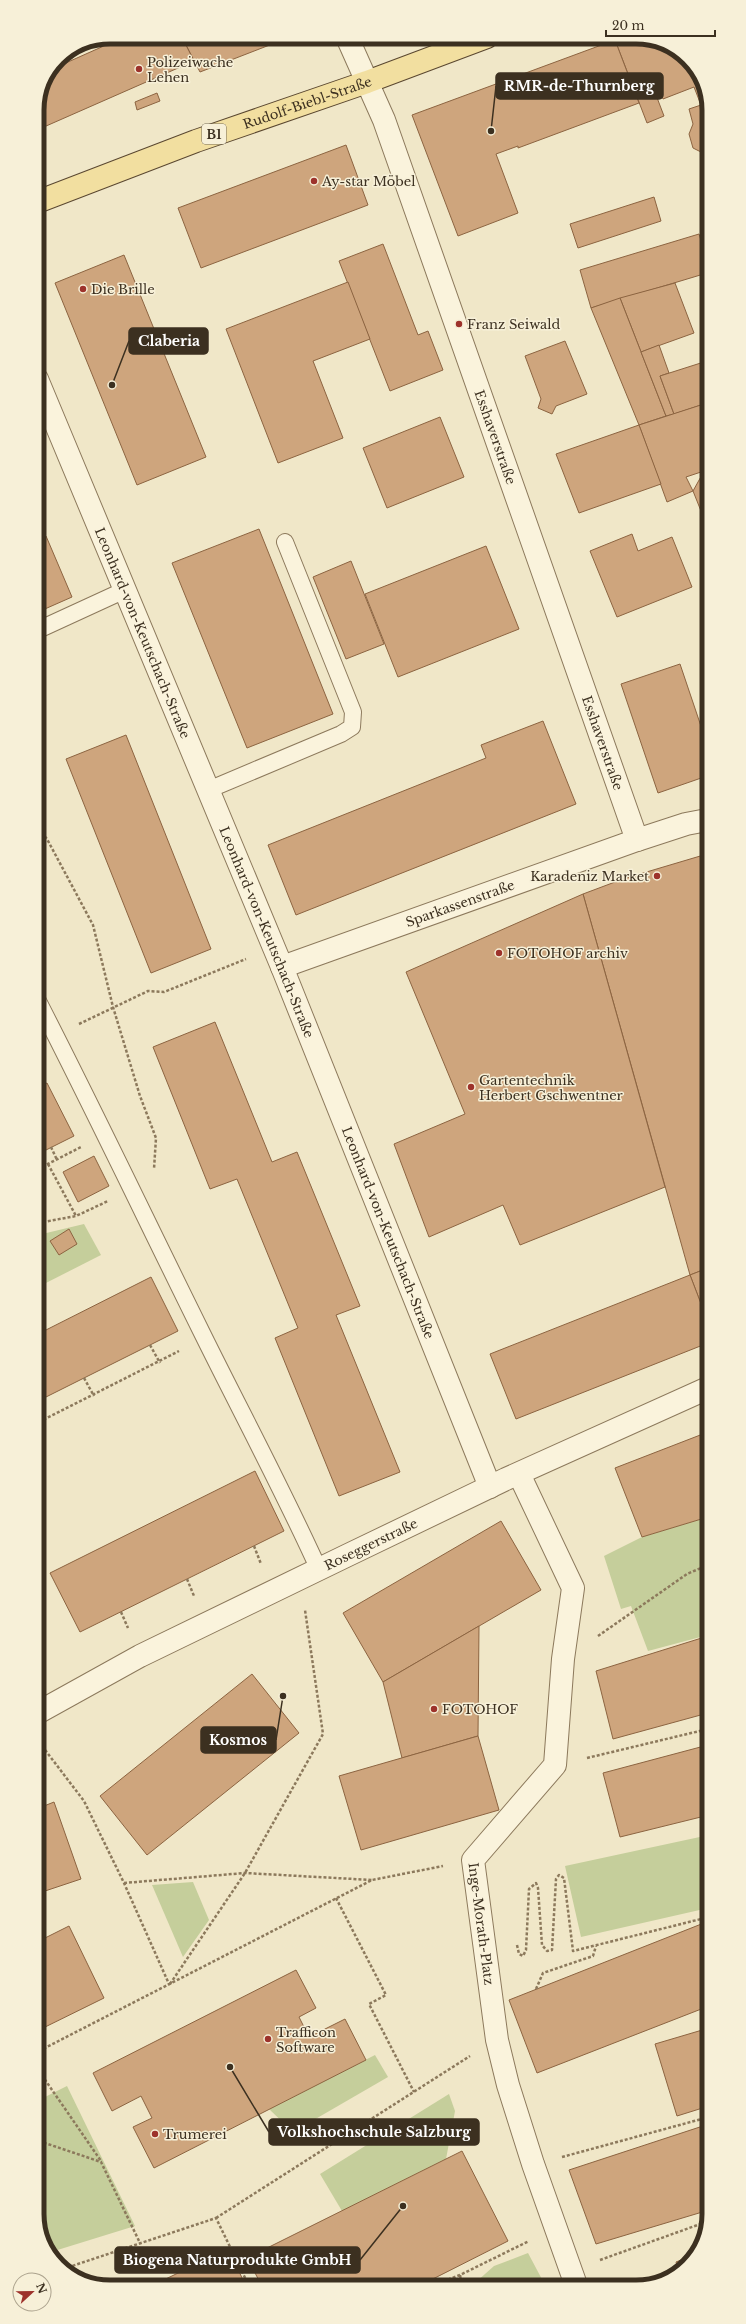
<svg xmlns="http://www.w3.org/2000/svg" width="746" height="2324" font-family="'Libre Baskerville',serif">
<rect width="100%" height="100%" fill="#f0e7c8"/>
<g fill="#c5ce9b">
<path d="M 84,1224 L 101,1255 L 38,1287 L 38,1235 Z"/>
<path d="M 708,1517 L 708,1635 L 648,1651 L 631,1606 L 621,1609 L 604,1556 L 642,1537 Z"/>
<path d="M 709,1835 L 709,1921 L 704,1909 L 581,1937 L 565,1866 Z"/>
<path d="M 193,1882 L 209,1920 L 183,1957 L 152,1885 Z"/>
<path d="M 375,2055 L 388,2077 L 293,2132 L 269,2109 Z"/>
<path d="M 67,2086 L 135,2226 L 51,2252 L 39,2233 L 39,2100 Z"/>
<path d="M 449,2094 L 455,2111 L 446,2159 L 342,2211 L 320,2174 Z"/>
<path d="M 528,2253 L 545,2285 L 477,2285 L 476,2282 L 494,2266 Z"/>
</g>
<g fill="#cea57d" stroke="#8c6441">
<path d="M 124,37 L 182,37 L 194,61 L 37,130 L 37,110 L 43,82 L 50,70 Z"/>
<path d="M 182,37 L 279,37 L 280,41 L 200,72 Z"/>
<path d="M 621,37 L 641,37 L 684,55 L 707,91 L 707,103 L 701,105 L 694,87 L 663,99 L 661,94 L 656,95 L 664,116 L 647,123 L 615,40 Z"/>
<path d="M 615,40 L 639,103 L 518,148 L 518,146 L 496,154 L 518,213 L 458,236 L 412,115 Z"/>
<path d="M 157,93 L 160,101 L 137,110 L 135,102 Z"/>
<path d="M 707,103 L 707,171 L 701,152 L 693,148 L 689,134 L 693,124 L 689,109 Z"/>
<path d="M 346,145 L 368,205 L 201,268 L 178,208 Z"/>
<path d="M 654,197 L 661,221 L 578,248 L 570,224 Z"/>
<path d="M 699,234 L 707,260 L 707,273 L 591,308 L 580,270 Z"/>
<path d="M 383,244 L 418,335 L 428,331 L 443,370 L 390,391 L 339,261 Z"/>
<path d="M 124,255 L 206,457 L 137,485 L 55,283 Z"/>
<path d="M 348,282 L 370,339 L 313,361 L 343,438 L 278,463 L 226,329 Z"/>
<path d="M 675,283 L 694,333 L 641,352 L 620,298 Z"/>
<path d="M 620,298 L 666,416 L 639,425 L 591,308 Z"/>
<path d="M 565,341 L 587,394 L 556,406 L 552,414 L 538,408 L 541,399 L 525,356 Z"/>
<path d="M 659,345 L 669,373 L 660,376 L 674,414 L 666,416 L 641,352 Z"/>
<path d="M 707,361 L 707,403 L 674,414 L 660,376 Z"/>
<path d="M 707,403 L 707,470 L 686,477 L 693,491 L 667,502 L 639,425 Z"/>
<path d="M 440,417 L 464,477 L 387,508 L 363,448 Z"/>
<path d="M 639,425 L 661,484 L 579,513 L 556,454 Z"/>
<path d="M 707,471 L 707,526 L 693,491 L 703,473 Z"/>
<path d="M 259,529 L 333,714 L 247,748 L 172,563 Z"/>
<path d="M 632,534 L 638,551 L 672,537 L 692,587 L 617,617 L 590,551 Z"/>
<path d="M 46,536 L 72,597 L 38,612 L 37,540 Z"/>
<path d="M 486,546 L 519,629 L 398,677 L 365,594 Z"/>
<path d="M 351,561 L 384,644 L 346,659 L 313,577 Z"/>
<path d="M 680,664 L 707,744 L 707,776 L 658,793 L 621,684 Z"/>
<path d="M 543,721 L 576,804 L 296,915 L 268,845 L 486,758 L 481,745 Z"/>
<path d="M 126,735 L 211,949 L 151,973 L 66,759 Z"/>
<path d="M 707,854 L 708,1268 L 690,1275 L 583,894 L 623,879 Z"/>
<path d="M 583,894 L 665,1187 L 520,1245 L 503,1205 L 429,1237 L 394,1144 L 465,1114 L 406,972 Z"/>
<path d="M 215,1022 L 272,1162 L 297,1152 L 360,1306 L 336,1315 L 400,1472 L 339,1496 L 275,1338 L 298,1328 L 237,1179 L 210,1189 L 153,1047 Z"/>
<path d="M 47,1083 L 74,1136 L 38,1154 L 38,1087 Z"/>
<path d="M 94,1156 L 109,1186 L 78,1202 L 63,1172 Z"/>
<path d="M 69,1229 L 77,1244 L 59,1255 L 50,1241 Z"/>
<path d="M 708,1268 L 708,1322 L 690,1275 Z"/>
<path d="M 690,1275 L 708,1322 L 708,1343 L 516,1419 L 490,1354 Z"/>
<path d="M 151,1277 L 178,1331 L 38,1401 L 38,1334 Z"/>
<path d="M 708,1432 L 708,1517 L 642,1537 L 615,1468 Z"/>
<path d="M 255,1471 L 284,1531 L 80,1632 L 50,1573 Z"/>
<path d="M 501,1521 L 541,1590 L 383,1682 L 343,1613 Z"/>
<path d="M 479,1626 L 478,1736 L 402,1758 L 383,1682 Z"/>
<path d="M 708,1636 L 708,1713 L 613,1739 L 596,1671 Z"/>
<path d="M 252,1674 L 299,1733 L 147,1855 L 100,1796 Z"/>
<path d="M 478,1736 L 499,1810 L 361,1850 L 339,1776 Z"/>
<path d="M 708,1745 L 709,1815 L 620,1837 L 603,1773 Z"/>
<path d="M 54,1802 L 81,1879 L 39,1893 L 39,1808 Z"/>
<path d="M 709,1921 L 709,2006 L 537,2073 L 509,2000 Z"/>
<path d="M 69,1926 L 104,1998 L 39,2030 L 39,1941 Z"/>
<path d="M 296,1970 L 316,2008 L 299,2017 L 309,2037 L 345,2019 L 366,2060 L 154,2168 L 133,2127 L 152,2118 L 141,2096 L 112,2111 L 93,2073 Z"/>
<path d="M 709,2028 L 709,2106 L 677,2116 L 655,2044 Z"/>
<path d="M 709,2124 L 709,2210 L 596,2244 L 569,2170 Z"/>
<path d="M 462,2151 L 508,2241 L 419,2286 L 262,2286 L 247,2258 Z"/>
<path d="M 228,2249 L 246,2286 L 149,2287 Z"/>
<path d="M 696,2254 L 694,2259 L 678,2269 L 676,2262 Z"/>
</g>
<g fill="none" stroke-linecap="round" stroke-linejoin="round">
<g stroke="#8c795c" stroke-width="18">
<g id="lane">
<path d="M 38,630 L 125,590"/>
<path d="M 208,790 L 341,734 L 352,727 L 353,712 L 285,542"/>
<path d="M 38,1001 C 95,1112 148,1224 203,1335 C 242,1414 283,1490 319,1570"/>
</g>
</g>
<g stroke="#8c795c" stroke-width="24">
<g id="street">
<path id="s1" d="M 347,37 L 384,120 L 637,840"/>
<path id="s2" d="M 37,379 L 282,967 L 490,1487"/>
<path id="s3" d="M 282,967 L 637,840 L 686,824 L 707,820"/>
<path id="s4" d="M 519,1474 L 573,1588 L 563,1659 L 555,1765 L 473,1860 L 497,2040 L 508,2085 L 533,2164 L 576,2285"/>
<path id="s5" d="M 39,1712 L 140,1656 L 346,1556 L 506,1479 L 708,1388"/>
</g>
</g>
<g stroke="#5a4730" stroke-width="24">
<g id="primary">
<path id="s6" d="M 37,202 L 196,141 L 367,82 L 487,37"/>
</g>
</g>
<g stroke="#8c795c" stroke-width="2.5" stroke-dasharray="3 2" stroke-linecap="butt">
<path d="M 38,829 L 47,839 L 93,925 L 113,1007 L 140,1096 L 156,1138 L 154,1169"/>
<path d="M 79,1024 L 148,991 L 164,992 L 246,959"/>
<path d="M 51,1147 L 57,1160"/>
<path d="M 48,1164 L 76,1216"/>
<path d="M 38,1169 L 81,1147"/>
<path d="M 38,1223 L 76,1216 L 108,1201"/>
<path d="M 150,1345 L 160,1363"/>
<path d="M 84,1378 L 94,1396"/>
<path d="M 39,1422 L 179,1351"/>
<path d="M 254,1546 L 261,1564"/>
<path d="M 187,1579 L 194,1596"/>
<path d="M 121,1612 L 128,1628"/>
<path d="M 598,1636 L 687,1574 L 708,1565"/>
<path d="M 39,1742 L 84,1801 L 124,1883 L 169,1984"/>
<path d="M 587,1758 L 708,1729"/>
<path d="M 124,1883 L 245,1873 L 372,1880"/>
<path d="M 336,1898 L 386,1995 L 369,2004 L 414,2092"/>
<path d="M 517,1945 L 519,1954 L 523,1956 L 526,1950 L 529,1889 L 536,1883 L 538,1888 L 542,1945 L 547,1951 L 552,1950 L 556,1879 L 559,1875 L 564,1878 L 573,1951 L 709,1917"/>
<path d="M 170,1984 L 245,1873 L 323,1734 L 305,1610"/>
<path d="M 536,1989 L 543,1973 L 593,1956 L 596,1946"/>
<path d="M 39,2051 L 372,1880 L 443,1866"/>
<path d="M 39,2071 L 101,2161"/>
<path d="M 39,2141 L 101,2162 L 140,2243"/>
<path d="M 562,2157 L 709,2117"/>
<path d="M 216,2218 L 470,2056"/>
<path d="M 600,2260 L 706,2222"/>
<path d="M 63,2269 L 216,2218 L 249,2286"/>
<path d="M 460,2275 L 462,2285"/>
<path d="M 434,2285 L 460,2275 L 529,2241"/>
</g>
<use href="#lane" stroke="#faf3dc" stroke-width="16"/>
<use href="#street" stroke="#faf3dc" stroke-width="22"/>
<use href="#primary" stroke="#f2dfa0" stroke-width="22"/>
</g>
<g fill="#9d322b" stroke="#f7f0d8" stroke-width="1.5">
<circle cx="139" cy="69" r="4"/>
<circle cx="314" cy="181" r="4"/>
<circle cx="83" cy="289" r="4"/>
<circle cx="459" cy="324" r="4"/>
<circle cx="657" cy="876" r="4"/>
<circle cx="499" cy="953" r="4"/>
<circle cx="471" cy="1087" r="4"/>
<circle cx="434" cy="1709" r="4"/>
<circle cx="268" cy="2039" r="4"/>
<circle cx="155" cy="2134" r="4"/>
</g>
<g text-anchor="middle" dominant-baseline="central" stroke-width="3" stroke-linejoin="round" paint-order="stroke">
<rect fill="#f7f0d8" stroke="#746a57" stroke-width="1" x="202" y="124" width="24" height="20" rx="3"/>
<g font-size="12" font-weight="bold" fill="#3c3020">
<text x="214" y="134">B1</text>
</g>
<g font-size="13" fill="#3c3020" stroke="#f7f0d8" text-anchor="start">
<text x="147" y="62">Polizeiwache<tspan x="147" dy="15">Lehen</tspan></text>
<text x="322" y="181">Ay-star Möbel</text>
<text x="91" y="289">Die Brille</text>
<text x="467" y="324">Franz Seiwald</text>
<text x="649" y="876" text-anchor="end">Karadeniz Market</text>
<text x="507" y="953">FOTOHOF archiv</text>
<text x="479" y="1080">Gartentechnik<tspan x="479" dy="15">Herbert Gschwentner</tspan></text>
<text x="442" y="1709">FOTOHOF</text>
<text x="276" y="2032">Trafficon<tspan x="276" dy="15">Software</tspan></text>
<text x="163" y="2134">Trumerei</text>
</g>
<g font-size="13" fill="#3c3020" stroke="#f7f0d8">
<text stroke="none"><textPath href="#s6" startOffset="288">Rudolf-Biebl-Straße</textPath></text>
<text stroke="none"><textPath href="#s1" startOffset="427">Esshaverstraße</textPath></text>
<text stroke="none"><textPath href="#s2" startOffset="275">Leonhard-von-Keutschach-Straße</textPath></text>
<text stroke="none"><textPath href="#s1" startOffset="751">Esshaverstraße</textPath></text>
<text stroke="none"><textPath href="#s3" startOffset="189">Sparkassenstraße</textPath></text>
<text stroke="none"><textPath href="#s2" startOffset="599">Leonhard-von-Keutschach-Straße</textPath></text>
<text stroke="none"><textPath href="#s2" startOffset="923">Leonhard-von-Keutschach-Straße</textPath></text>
<text stroke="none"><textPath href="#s5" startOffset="372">Roseggerstraße</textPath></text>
<text stroke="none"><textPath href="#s4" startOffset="494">Inge-Morath-Platz</textPath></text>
</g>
</g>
<path d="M0 0H746V2324H0ZM110 44H636A66 66 0 0 1 702 110V2214A66 66 0 0 1 636 2280H110A66 66 0 0 1 44 2214V110A66 66 0 0 1 110 44Z" fill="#f7f0d8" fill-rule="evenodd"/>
<path fill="none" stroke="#3c3020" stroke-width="5" d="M110 44H636A66 66 0 0 1 702 110V2214A66 66 0 0 1 636 2280H110A66 66 0 0 1 44 2214V110A66 66 0 0 1 110 44Z"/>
<path fill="none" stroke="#3c3020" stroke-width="1.5" d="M491 131L496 86M112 385L129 341M283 1696L276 1740M230 2067L269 2132M403 2206L360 2260"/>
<g fill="#3c3020" stroke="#f7f0d8" stroke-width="1.5">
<circle cx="491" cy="131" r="4"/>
<circle cx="112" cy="385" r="4"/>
<circle cx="283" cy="1696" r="4"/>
<circle cx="230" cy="2067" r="4"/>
<circle cx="403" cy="2206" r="4"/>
</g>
<g fill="#3c3020" stroke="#3c3020" stroke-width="1.5">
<rect x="496" y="73" width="167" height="26" rx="4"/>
<rect x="129" y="328" width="79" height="26" rx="4"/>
<rect x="201" y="1727" width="75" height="26" rx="4"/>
<rect x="269" y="2119" width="210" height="26" rx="4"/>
<rect x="115" y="2247" width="245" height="26" rx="4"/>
</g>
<g font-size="14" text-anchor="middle" font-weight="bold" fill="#fff">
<text x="579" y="91">RMR-de-Thurnberg</text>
<text x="169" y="346">Claberia</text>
<text x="238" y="1745">Kosmos</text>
<text x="374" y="2137">Volkshochschule Salzburg</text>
<text x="237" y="2265">Biogena Naturprodukte GmbH</text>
</g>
<g transform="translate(32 2292) rotate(68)"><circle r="19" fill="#f7f0d8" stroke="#aca38e"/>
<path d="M0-3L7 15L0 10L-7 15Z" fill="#9d322b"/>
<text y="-6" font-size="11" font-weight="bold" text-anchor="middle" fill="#3c3020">N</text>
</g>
<path d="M606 30v6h109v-6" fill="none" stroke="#3c3020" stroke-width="2"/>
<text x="612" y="30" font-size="12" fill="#3c3020" stroke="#f7f0d8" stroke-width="3" paint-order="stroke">20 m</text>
</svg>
